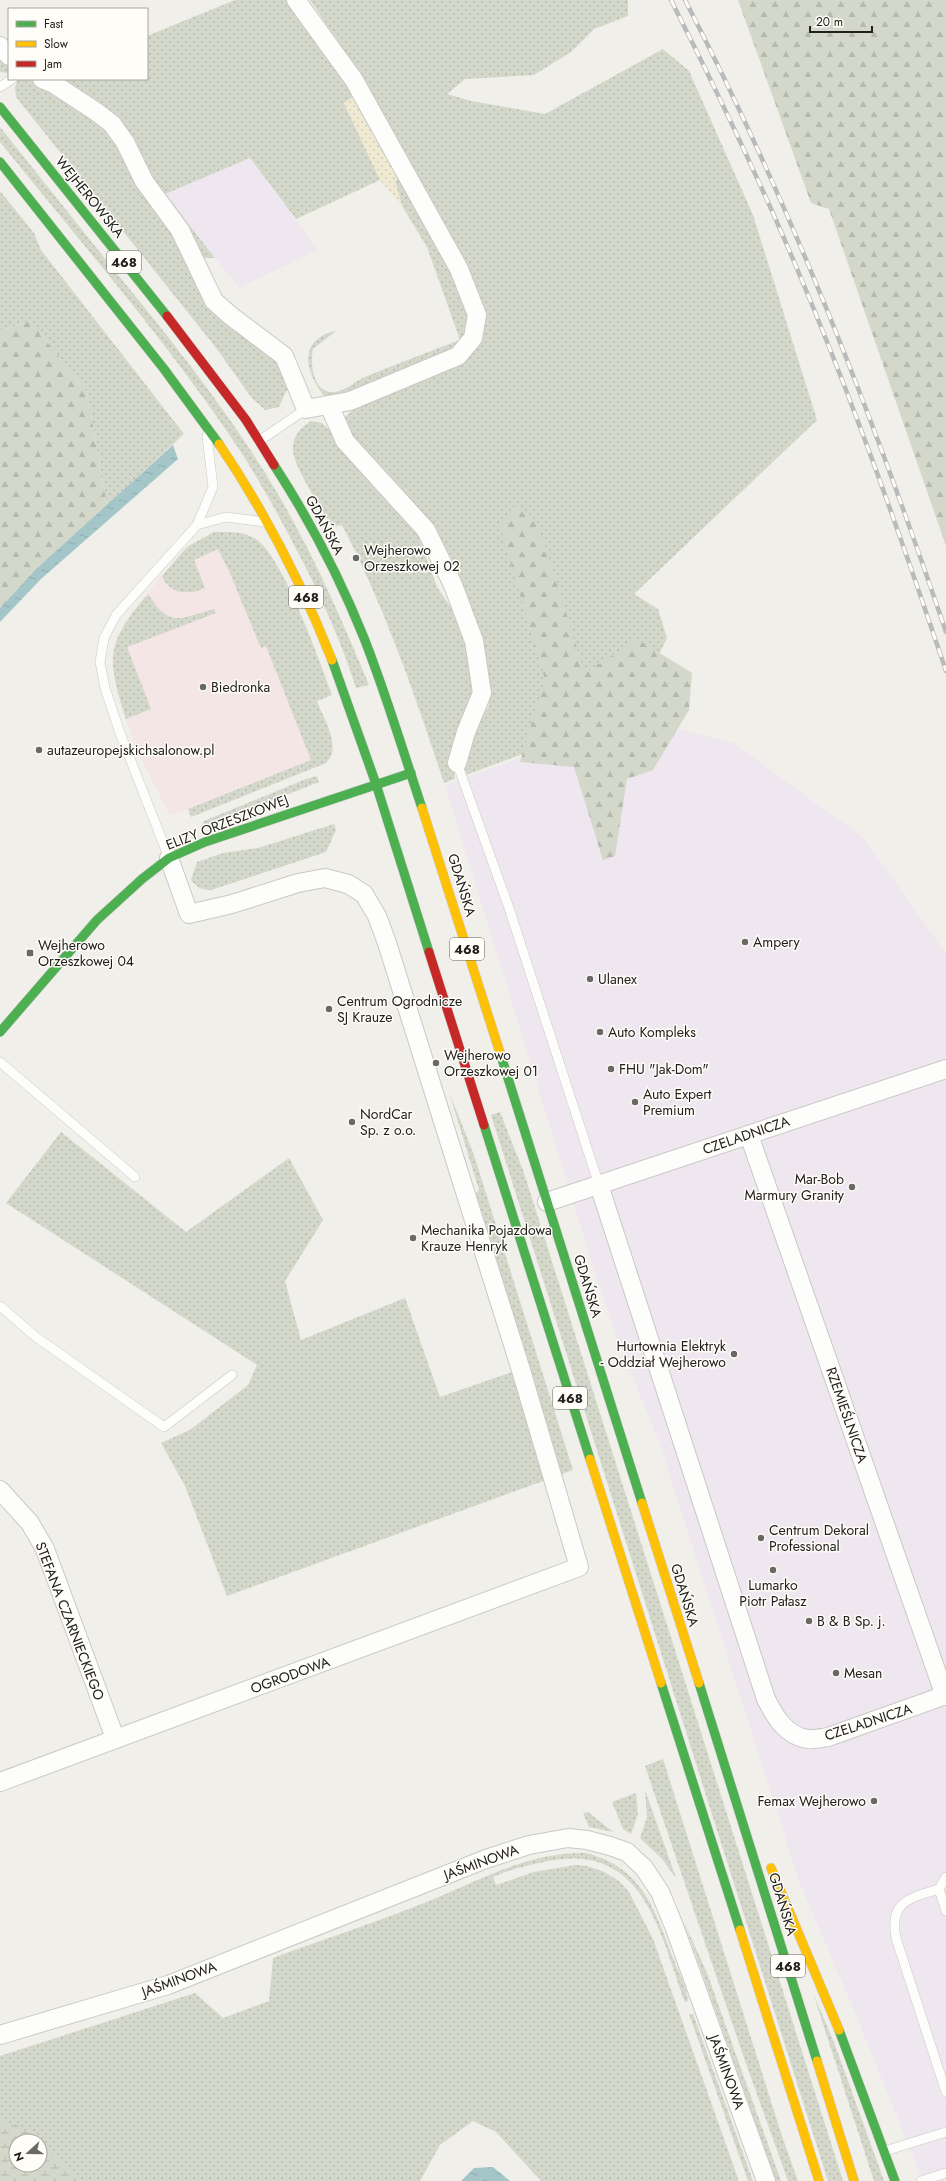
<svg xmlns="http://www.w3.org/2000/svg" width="946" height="2181" font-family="Jost,sans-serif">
<defs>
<pattern id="grass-dots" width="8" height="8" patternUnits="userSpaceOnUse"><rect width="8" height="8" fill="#d4d8ca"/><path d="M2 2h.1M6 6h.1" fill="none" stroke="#b6b9ad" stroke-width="1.8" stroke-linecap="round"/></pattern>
<pattern id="forest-firs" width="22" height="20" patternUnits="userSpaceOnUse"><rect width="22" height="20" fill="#d4d8ca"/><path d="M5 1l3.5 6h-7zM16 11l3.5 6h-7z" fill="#b6b9ad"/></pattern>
<pattern id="wetland-marsh" width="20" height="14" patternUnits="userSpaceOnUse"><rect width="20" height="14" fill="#d4d8ca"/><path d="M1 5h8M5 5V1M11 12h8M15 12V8" fill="none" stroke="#b6b9ad"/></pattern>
<pattern id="sand-dots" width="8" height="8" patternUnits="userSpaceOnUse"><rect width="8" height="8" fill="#f0ead3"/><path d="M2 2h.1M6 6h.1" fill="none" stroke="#cec8b5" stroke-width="1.8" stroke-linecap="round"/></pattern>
<pattern id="water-ripples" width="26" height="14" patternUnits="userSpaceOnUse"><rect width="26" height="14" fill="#a5c6c9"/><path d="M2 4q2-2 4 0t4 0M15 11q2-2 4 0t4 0" fill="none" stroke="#8eaaac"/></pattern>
</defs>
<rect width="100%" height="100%" fill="#f0efea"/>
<path fill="#f5e6e6" d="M 214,532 L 244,533 L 267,549 L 276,563 L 305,626 L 332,695 L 317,701 L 334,749 L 331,758 L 326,763 L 191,817 L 188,809 L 170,815 L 139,755 L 126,719 L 112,665 L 113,651 L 117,638 L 131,613 L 176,559 L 187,547 Z"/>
<g fill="#eee7f0">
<path d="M 250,158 L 318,250 L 239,288 L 164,194 Z"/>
<path d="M 631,717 L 733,743 L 864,838 L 946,954 L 946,2181 L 923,2181 L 853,2008 L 800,1884 L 659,1442 L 616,1335 L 594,1270 L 445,785 Z"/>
</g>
<g fill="url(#grass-dots)" fill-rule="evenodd">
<path d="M 235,0 L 289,0 L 354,97 L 344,103 L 380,180 L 296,219 L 250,158 L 165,194 L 215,258 L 202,258 L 136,156 L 54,79 L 147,79 L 147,36 Z"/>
<path d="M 310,0 L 628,0 L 628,16 L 594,29 L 571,52 L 534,75 L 465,79 L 447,94 L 471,101 L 545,114 L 663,49 L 689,71 L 753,215 L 817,420 L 634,594 L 658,609 L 667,638 L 630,714 L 466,775 L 464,754 L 469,741 L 489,705 L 487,677 L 473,625 L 450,555 L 414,508 L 348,435 L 345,417 L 358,405 L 478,340 L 463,270 L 367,84 Z"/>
<path d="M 0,51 L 9,61 L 8,73 L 0,72 Z"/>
<path d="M 18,79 L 36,79 L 113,130 L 197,273 L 276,357 L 288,387 L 279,407 L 265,410 L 251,397 L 217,349 L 16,97 L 15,87 Z"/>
<path d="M 0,127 C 38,175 76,222 114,270 C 168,336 222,403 267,476 C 308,542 339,613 369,685 L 356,688 C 343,646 324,604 304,564 C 284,525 263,486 239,449 C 167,341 81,243 0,142 Z"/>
<path d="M 399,178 L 451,261 L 471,326 L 463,344 L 447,354 L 349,397 L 325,397 C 305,373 297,339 336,331 L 313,349 C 310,364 313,394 335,392 C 346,391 355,381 365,377 C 396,364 428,352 460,340 L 427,247 L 402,206 L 395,181 Z"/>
<path d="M 0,191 L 34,233 L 41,250 L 184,434 L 107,505 L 87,392 L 31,321 L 0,331 Z"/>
<path d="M 311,421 L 322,423 L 334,434 L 416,530 L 437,587 L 458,618 L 476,679 L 452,760 L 455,779 L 444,783 C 415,695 385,608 342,525 L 332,527 C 323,511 291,463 293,448 C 293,435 301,428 311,421 Z"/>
<path d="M 214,532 C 229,532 243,531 256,539 C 284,559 319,660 332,695 L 317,701 C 324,720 342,746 326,763 L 191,817 L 188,809 L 311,760 L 266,646 L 261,648 L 229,571 L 218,549 L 194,560 L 205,588 C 190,595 169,595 162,576 L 187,547 Z"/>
<path d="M 148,594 C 170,628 178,619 214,609 L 216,613 L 127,647 L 151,709 L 126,719 C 107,658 105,644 148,594 Z"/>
<path d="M 317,776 L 319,782 L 205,827 L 200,827 L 204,821 L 306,779 Z"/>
<path d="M 334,824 L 336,830 L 326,852 L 211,890 C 201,890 197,887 191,880 L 197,862 L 223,853 L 258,848 Z"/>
<path d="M 449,1092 L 474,1155 L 573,1470 L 227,1596 L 185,1486 L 161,1443 L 190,1430 L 248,1385 L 257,1365 L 6,1203 L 61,1132 L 186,1232 L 289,1158 L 323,1220 L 285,1281 L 301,1340 L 405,1298 L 440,1397 L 512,1372 L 494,1264 L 496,1260 L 476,1193 L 479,1190 Z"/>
<path d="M 500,1112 L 524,1173 L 843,2181 L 828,2181 L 491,1115 Z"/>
<path d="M 663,1759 L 782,2136 L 798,2181 L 788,2181 L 744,2058 L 645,1766 Z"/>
<path d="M 645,1790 L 676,1878 L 662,1859 L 640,1838 L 647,1817 Z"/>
<path d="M 636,1793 L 638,1814 L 631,1834 L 623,1829 L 612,1802 Z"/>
<path d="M 588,1812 L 613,1832 L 589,1827 L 583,1813 Z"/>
<path d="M 585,1853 C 641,1866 655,1909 673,1958 C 678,1971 687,1987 688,2001 L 685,2002 C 659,1931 644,1842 548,1861 C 530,1865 510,1869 493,1877 L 496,1885 L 534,1872 L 576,1865 L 587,1866 L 604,1872 L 619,1881 L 629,1892 L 653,1939 L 739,2181 L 541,2181 L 496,2132 L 473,2121 L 440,2145 L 420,2181 L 0,2181 L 0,2056 L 195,1993 L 223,2018 L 269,2001 L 273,1958 C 322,1940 371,1924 419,1905 C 473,1884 525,1852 585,1853 ZM 16,2141 L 40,2141 L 40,2165 L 16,2165 Z"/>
<path d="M 684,1922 L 707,1973 L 781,2181 L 776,2181 Z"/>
<path d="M 813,1993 L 835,2045 L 884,2181 L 874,2181 Z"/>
<path d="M 689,2014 L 693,2014 L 753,2181 L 748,2181 Z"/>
</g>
<g fill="url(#forest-firs)">
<path d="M 738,0 L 946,0 L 946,546 L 829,209 L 811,203 Z"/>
<path d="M 31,321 L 87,392 L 107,505 L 39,566 L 0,608 L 0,331 Z"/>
<path d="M 514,505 L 537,521 L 585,673 L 637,639 L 692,673 L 689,710 L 653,770 L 627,779 L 615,856 L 603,860 L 574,767 L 520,762 L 545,679 L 500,527 Z"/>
</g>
<path fill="url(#wetland-marsh)" d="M 0,2120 L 26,2128 L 39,2141 L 16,2141 L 16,2165 L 40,2165 L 40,2142 L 79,2181 L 0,2181 Z"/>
<path fill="url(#sand-dots)" d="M 354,97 L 399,178 L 395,181 L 402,206 L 380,180 L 344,103 Z"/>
<g fill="url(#water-ripples)">
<path d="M 173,445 L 178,459 L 41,579 L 0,622 L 0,608 L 37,568 Z"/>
<path d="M 493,2167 L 510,2181 L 461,2181 L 474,2168 Z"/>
</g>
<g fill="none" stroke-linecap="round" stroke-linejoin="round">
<g stroke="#c9c8c4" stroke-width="10">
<g id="lane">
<path d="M 0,87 L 12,79"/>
<path d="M 259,441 L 306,409"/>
<path d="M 197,525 L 226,517 L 265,522"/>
<path d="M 457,763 L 509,908 L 599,1185"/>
<path d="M 169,858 L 120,733 L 105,688 L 100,662 L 104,638 L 116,615 L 197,525 L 213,487 L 207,436"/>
<path d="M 0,1062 L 135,1177"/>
<path d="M 0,1306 L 36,1337 L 164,1427 L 232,1375"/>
<path d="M 946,1877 L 939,1889 L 946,1911"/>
<path d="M 939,1889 C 910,1898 889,1901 896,1938 L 946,2092"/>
<path d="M 885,2151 L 946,2132"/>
<path d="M 921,2181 L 946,2173"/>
</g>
</g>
<g stroke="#c9c8c4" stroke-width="20">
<g id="street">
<path d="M 0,46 L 9,56"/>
<path d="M 42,79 L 54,84 L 98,113 L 112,124 L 125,142 L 144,181 L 180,230 L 214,301 L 231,316 L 284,356 L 306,409 L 350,401 L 458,356 L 473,338 L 477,315 L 459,269 L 354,80 L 296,0"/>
<path d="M 329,405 L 345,441 L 426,530 L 453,585 L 474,641 L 482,693 L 466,732 L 457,763"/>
<path d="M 749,1135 L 945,1696"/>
<path d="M 599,1185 L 766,1699 C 775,1717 786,1736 808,1739 C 814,1740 822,1738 828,1737 L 946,1695"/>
<path d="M 547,1202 L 946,1069"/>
<path d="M 0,1490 L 30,1523 L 45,1549 L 115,1738"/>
<path d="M 0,1782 L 579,1567 L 521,1370 L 387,943 L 377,916 L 364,894 L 348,884 L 325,878 L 298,883 L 232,904 L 189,914 L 169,858"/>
<path d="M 0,2035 L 168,1985 L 486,1859 L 529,1845 L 568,1838 L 587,1840 L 610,1846 L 627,1852 L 644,1868 L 660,1892 L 674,1926 L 766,2181"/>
</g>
</g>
<g stroke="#c9c8c4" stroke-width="10">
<g id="fast">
<path d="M 0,107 L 167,316"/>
<path d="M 0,162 L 164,369 L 219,444"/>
<path d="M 274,465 C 309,519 340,578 364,638 C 386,694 403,751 422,808"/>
<path d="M 332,660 L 376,784 L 429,952"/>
<path d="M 0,1032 L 97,920 L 142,879 L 169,858 L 205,842 L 411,773"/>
<path d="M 501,1056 L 642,1503"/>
<path d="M 484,1125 L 590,1459"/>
<path d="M 661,1683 L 740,1930"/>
<path d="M 699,1683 L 817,2061"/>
<path d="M 839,2030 L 895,2181"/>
</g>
</g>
<g stroke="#c9c8c4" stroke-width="10">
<g id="slow">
<path d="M 219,444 C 265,512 302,584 332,660"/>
<path d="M 422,808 L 501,1056"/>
<path d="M 590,1459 L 661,1683"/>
<path d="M 642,1503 L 699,1683"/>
<path d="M 771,1868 L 839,2030"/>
<path d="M 740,1930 L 819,2181"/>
<path d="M 817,2061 L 854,2181"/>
</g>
</g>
<g stroke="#c9c8c4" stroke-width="10">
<g id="jam">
<path d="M 167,316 L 246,420 L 274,465"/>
<path d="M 429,952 L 484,1125"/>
</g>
</g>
<use href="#lane" stroke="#fdfdfc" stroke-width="9"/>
<use href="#street" stroke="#fdfdfc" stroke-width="18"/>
<use href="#fast" stroke="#4caf50" stroke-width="9"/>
<use href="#slow" stroke="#ffc107" stroke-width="9"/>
<use href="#jam" stroke="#c62828" stroke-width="9"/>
<g stroke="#bababa" stroke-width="4.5">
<g id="rail">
<path d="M 671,0 C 708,73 743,146 776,220 C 841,367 895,519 946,671"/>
<path d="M 685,0 C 790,203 873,416 946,632"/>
</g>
</g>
<use href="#rail" stroke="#fffdf8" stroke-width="3" stroke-dasharray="9" stroke-linecap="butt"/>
</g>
<g fill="#696865" stroke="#fffdf8" stroke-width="1.5">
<circle cx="356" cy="558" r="4"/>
<circle cx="203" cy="687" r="4"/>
<circle cx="39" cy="750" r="4"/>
<circle cx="745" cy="942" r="4"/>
<rect x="26" y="949" width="8" height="8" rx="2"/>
<circle cx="590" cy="979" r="4"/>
<circle cx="329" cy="1009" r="4"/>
<circle cx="600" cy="1032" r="4"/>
<circle cx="436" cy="1063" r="4"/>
<circle cx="611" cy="1069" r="4"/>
<circle cx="635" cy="1102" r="4"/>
<circle cx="352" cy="1122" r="4"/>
<circle cx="852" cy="1187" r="4"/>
<circle cx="413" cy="1238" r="4"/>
<circle cx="734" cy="1354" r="4"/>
<circle cx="761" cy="1538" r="4"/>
<circle cx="773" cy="1570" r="4"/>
<circle cx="809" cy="1621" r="4"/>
<circle cx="836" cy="1673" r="4"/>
<circle cx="874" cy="1801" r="4"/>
</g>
<g text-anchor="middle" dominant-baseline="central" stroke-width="3" stroke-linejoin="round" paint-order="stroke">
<g fill="#fffdf8" stroke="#64625f" stroke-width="1">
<rect x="107" y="251" width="34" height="22" rx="3"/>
<rect x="289" y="586" width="34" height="22" rx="3"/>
<rect x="450" y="938" width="34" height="22" rx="3"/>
<rect x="553" y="1387" width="34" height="22" rx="3"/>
<rect x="771" y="1955" width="34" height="22" rx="3"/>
</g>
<g font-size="13" font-weight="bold" fill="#21201d">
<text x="124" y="262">468</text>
<text x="306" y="597">468</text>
<text x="467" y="949">468</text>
<text x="570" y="1398">468</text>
<text x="788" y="1966">468</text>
</g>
<g font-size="14" fill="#21201d" stroke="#fffdf8">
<text transform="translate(90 197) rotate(51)">WEJHEROWSKA</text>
<text transform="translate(325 525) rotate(62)">GDAŃSKA</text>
<text transform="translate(227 822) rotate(-21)">ELIZY ORZESZKOWEJ</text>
<text transform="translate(462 885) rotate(73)">GDAŃSKA</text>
<text transform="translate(746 1135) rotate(-19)">CZELADNICZA</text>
<text transform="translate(588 1286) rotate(73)">GDAŃSKA</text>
<text transform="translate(847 1415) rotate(71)">RZEMIEŚLNICZA</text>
<text transform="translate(685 1595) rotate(73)">GDAŃSKA</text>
<text transform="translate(70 1621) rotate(69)">STEFANA CZARNIECKIEGO</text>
<text transform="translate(290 1675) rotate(-20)">OGRODOWA</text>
<text transform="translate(868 1722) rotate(-18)">CZELADNICZA</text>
<text transform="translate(481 1862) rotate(-20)">JAŚMINOWA</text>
<text transform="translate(783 1904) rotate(73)">GDAŃSKA</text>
<text transform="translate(179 1979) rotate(-20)">JAŚMINOWA</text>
<text transform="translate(727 2072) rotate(70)">JAŚMINOWA</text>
</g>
<g font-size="14" fill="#21201d" stroke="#fffdf8" text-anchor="start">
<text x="364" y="550">Wejherowo<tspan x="364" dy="16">Orzeszkowej 02</tspan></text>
<text x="211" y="687">Biedronka</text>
<text x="47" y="750">autazeuropejskichsalonow.pl</text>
<text x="753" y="942">Ampery</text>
<text x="38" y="945">Wejherowo<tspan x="38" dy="16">Orzeszkowej 04</tspan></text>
<text x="598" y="979">Ulanex</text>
<text x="337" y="1001">Centrum Ogrodnicze<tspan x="337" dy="16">SJ Krauze</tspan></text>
<text x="608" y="1032">Auto Kompleks</text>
<text x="444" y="1055">Wejherowo<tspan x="444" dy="16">Orzeszkowej 01</tspan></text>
<text x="619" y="1069">FHU "Jak-Dom"</text>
<text x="643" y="1094">Auto Expert<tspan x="643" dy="16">Premium</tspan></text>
<text x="360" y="1114">NordCar<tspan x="360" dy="16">Sp. z o.o.</tspan></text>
<text x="844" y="1179" text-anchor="end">Mar-Bob<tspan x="844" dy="16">Marmury Granity</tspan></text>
<text x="421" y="1230">Mechanika Pojazdowa<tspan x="421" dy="16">Krauze Henryk</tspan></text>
<text x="726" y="1346" text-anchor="end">Hurtownia Elektryk<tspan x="726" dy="16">- Oddział Wejherowo</tspan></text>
<text x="769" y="1530">Centrum Dekoral<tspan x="769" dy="16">Professional</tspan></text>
<text x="773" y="1585" text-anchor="middle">Lumarko<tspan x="773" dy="16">Piotr Pałasz</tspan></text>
<text x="817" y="1621">B &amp; B Sp. j.</text>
<text x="844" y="1673">Mesan</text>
<text x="866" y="1801" text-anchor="end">Femax Wejherowo</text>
</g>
</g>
<rect x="8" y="8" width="140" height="72" fill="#fffdf8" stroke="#a6a5a0"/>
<rect x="16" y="21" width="20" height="6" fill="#4caf50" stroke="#a6a5a0"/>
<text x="44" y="28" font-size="12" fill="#21201d">Fast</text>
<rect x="16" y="41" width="20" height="6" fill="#ffc107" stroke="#a6a5a0"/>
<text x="44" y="48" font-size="12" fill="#21201d">Slow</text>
<rect x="16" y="61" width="20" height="6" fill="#c62828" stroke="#a6a5a0"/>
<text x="44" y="68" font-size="12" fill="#21201d">Jam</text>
<g transform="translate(28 2153) rotate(249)"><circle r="19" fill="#fffdf8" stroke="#a6a5a0"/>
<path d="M0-3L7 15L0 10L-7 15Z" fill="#696865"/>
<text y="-6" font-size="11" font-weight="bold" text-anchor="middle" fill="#21201d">N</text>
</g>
<path d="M810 26v6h62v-6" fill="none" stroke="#21201d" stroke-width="2"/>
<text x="816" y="26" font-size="12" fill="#21201d" stroke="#fffdf8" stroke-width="3" paint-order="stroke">20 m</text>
</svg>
